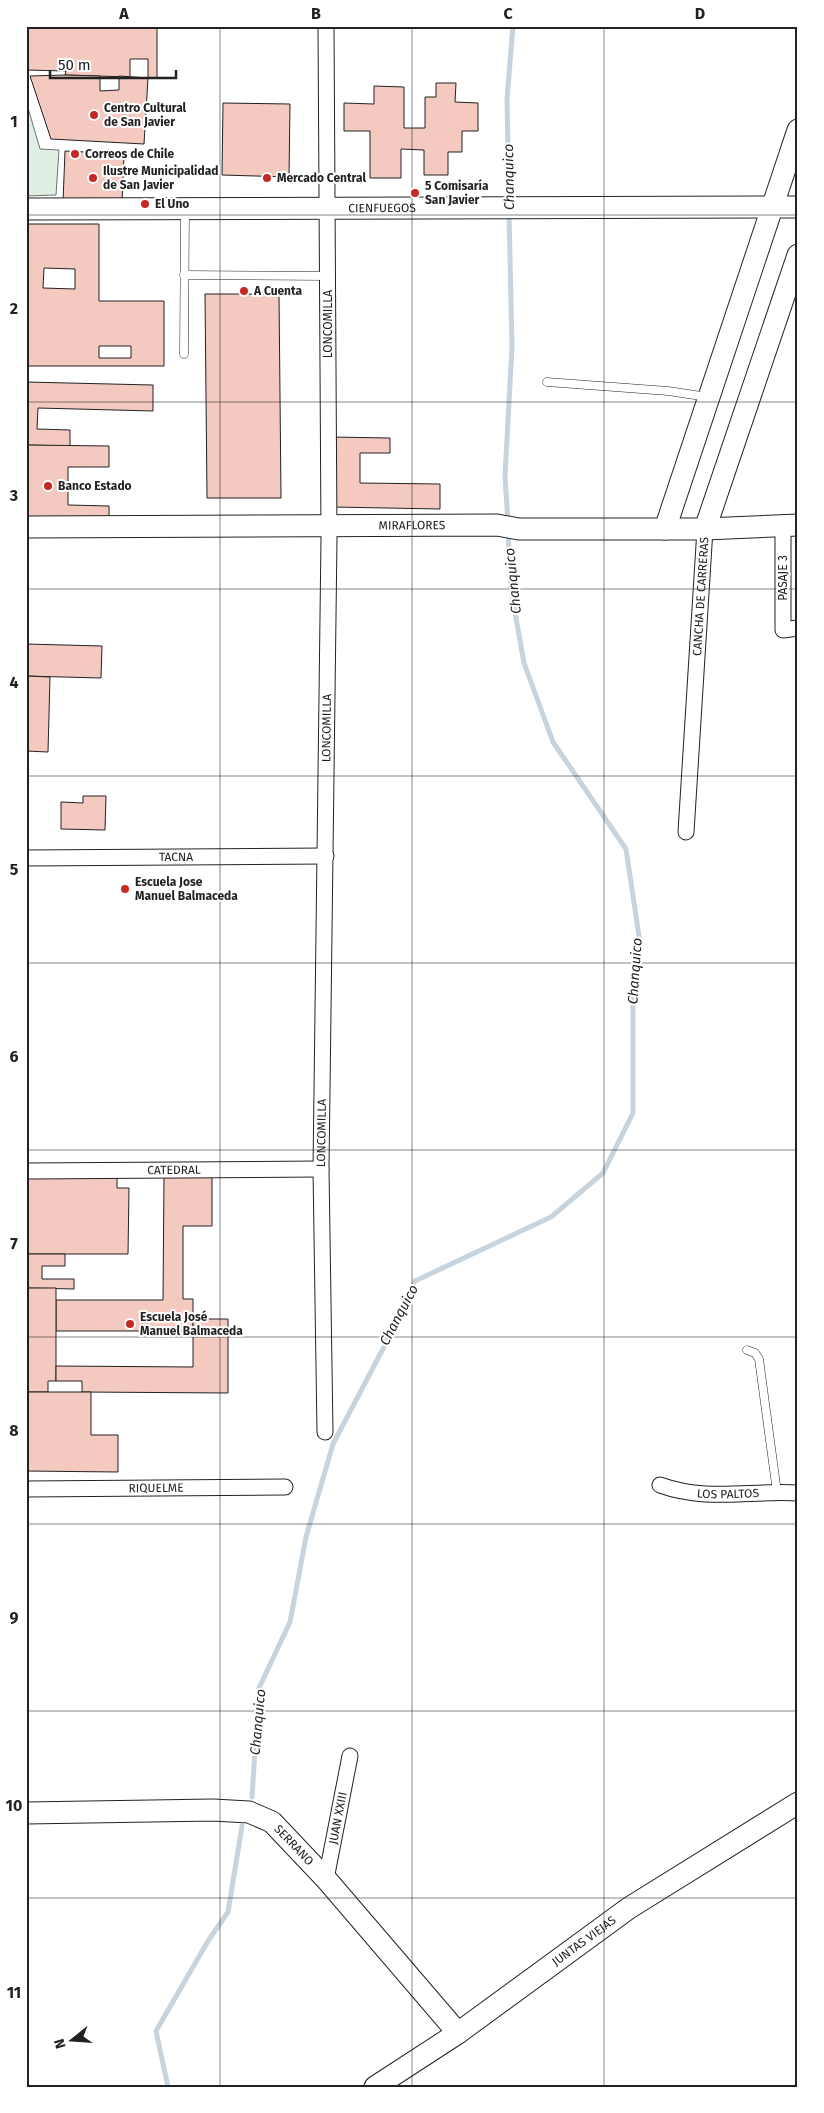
<svg xmlns="http://www.w3.org/2000/svg" width="824" height="2113" font-family="'Fira Sans',sans-serif">
<rect width="100%" height="100%" fill="#fff"/>
<path fill="#e0efe3" stroke="#6f6f6f" d="M 26,101 L 40,149 L 59,150 L 56,195 L 26,196 Z"/>
<g fill="none" stroke-linecap="round" stroke-linejoin="round">
<g stroke="#c7d3dd" stroke-width="5">
<path d="M 509,203 L 507,99 L 513,26"/>
<path d="M 508,523 L 505,476 L 512,347 L 509,212"/>
<path d="M 252,1797 L 259,1688 L 290,1622 L 306,1537 L 333,1444 L 385,1345 L 415,1281 L 551,1217 L 603,1173 L 633,1113 L 633,1004 L 640,943 L 626,849 L 553,742 L 524,663 L 511,590 L 508,531"/>
<path d="M 168,2087 L 156,2031 L 208,1941 L 228,1912 L 242,1826"/>
</g>
</g>
<g fill="#f3c9c0" stroke="#222" fill-rule="evenodd">
<path d="M 26,26 L 157,26 L 157,78 L 148,78 L 148,59 L 130,59 L 130,77 L 65,75 L 66,71 L 26,70 Z"/>
<path d="M 65,75 L 100,76 L 100,91 L 119,90 L 119,76 L 148,78 L 144,144 L 51,139 L 30,76 Z"/>
<path d="M 436,83 L 456,83 L 455,102 L 478,103 L 478,131 L 462,131 L 462,152 L 448,152 L 448,175 L 424,175 L 424,150 L 401,149 L 401,178 L 370,178 L 370,131 L 344,131 L 344,103 L 374,104 L 374,86 L 404,87 L 404,128 L 425,128 L 425,97 L 436,97 Z"/>
<path d="M 223,103 L 290,104 L 289,177 L 222,175 Z"/>
<path d="M 65,151 L 124,154 L 122,204 L 63,202 Z"/>
<path d="M 26,224 L 99,224 L 99,301 L 164,301 L 164,366 L 26,366 ZM 44,268 L 75,269 L 75,289 L 43,288 ZM 99,346 L 131,346 L 131,358 L 99,358 Z"/>
<path d="M 205,294 L 279,294 L 281,498 L 207,498 Z"/>
<path d="M 26,382 L 153,385 L 153,411 L 38,408 L 37,429 L 70,430 L 70,446 L 26,445 Z"/>
<path d="M 332,437 L 390,438 L 390,453 L 360,453 L 360,483 L 440,484 L 440,509 L 332,507 Z"/>
<path d="M 28,445 L 109,446 L 109,467 L 68,467 L 68,505 L 109,506 L 109,519 L 27,518 Z"/>
<path d="M 26,644 L 102,646 L 101,678 L 26,676 Z"/>
<path d="M 26,676 L 50,677 L 48,752 L 26,751 Z"/>
<path d="M 83,796 L 106,796 L 105,830 L 61,829 L 61,802 L 83,803 Z"/>
<path d="M 26,1175 L 117,1176 L 117,1188 L 129,1188 L 128,1254 L 26,1254 Z"/>
<path d="M 164,1176 L 212,1177 L 212,1226 L 183,1226 L 183,1299 L 193,1299 L 193,1331 L 56,1331 L 56,1300 L 163,1300 Z"/>
<path d="M 26,1254 L 65,1254 L 65,1266 L 42,1266 L 42,1279 L 74,1279 L 74,1289 L 26,1288 Z"/>
<path d="M 26,1288 L 56,1288 L 56,1381 L 48,1381 L 48,1392 L 26,1392 Z"/>
<path d="M 193,1319 L 228,1319 L 228,1393 L 82,1392 L 82,1381 L 56,1381 L 56,1366 L 193,1367 Z"/>
<path d="M 26,1392 L 91,1392 L 91,1435 L 118,1435 L 118,1472 L 26,1471 Z"/>
</g>
<g fill="none" stroke-linecap="round" stroke-linejoin="round">
<g stroke="#222" stroke-width="9">
<g id="lane">
<path d="M 184,275 L 327,276"/>
<path d="M 184,354 L 185,210"/>
<path d="M 547,382 L 668,391 L 708,397"/>
<path d="M 747,1350 L 755,1353 L 759,1359 L 777,1492"/>
</g>
</g>
<g stroke="#222" stroke-width="17">
<g id="street">
<path d="M 783,526 L 783,630 L 798,628"/>
<path id="s1" d="M 686,832 L 705,529"/>
<path id="s2" d="M 26,858 L 326,856"/>
<path id="s3" d="M 26,1171 L 321,1169"/>
<path id="s4" d="M 325,1432 L 321,1169 L 329,538 L 326,26"/>
<path id="s5" d="M 660,1485 C 707,1502 750,1490 798,1493"/>
<path id="s6" d="M 26,1489 L 285,1487"/>
<path id="s7" d="M 326,1879 L 350,1756"/>
</g>
</g>
<g stroke="#222" stroke-width="23">
<g id="secondary">
<path id="s8" d="M 26,209 L 798,207"/>
<path id="s9" d="M 26,527 L 497,525 L 519,529 L 705,529 L 798,525"/>
<path d="M 665,529 L 798,130"/>
<path d="M 705,529 L 798,255"/>
<path id="s10" d="M 26,1813 L 213,1810 L 249,1812 L 272,1822 L 326,1879 L 458,2033"/>
<path id="s11" d="M 375,2087 L 458,2033 L 629,1908 L 798,1803"/>
</g>
</g>
<use href="#lane" stroke="#fff" stroke-width="8"/>
<use href="#street" stroke="#fff" stroke-width="15"/>
<use href="#secondary" stroke="#fff" stroke-width="21"/>
</g>
<path fill="none" stroke="#222" stroke-width="1" stroke-opacity="0.55" d="M 220,26 L 220,2087M 412,26 L 412,2087M 604,26 L 604,2087M 26,215 L 798,215M 26,402 L 798,402M 26,589 L 798,589M 26,776 L 798,776M 26,963 L 798,963M 26,1150 L 798,1150M 26,1337 L 798,1337M 26,1524 L 798,1524M 26,1711 L 798,1711M 26,1898 L 798,1898"/>
<g fill="#c62828" stroke="#fff" stroke-width="2">
<circle cx="94" cy="115" r="5"/>
<circle cx="75" cy="154" r="5"/>
<circle cx="93" cy="178" r="5"/>
<circle cx="267" cy="178" r="5"/>
<circle cx="415" cy="193" r="5"/>
<circle cx="145" cy="204" r="5"/>
<circle cx="244" cy="291" r="5"/>
<circle cx="48" cy="486" r="5"/>
<circle cx="125" cy="889" r="5"/>
<circle cx="130" cy="1324" r="5"/>
</g>
<g text-anchor="middle" dominant-baseline="central" stroke-width="4" stroke-linejoin="round" paint-order="stroke">
<g font-size="12" font-weight="bold" fill="#222" stroke="#fff" text-anchor="start">
<text x="104" y="108">Centro Cultural<tspan x="104" dy="14">de San Javier</tspan></text>
<text x="85" y="154">Correos de Chile</text>
<text x="103" y="171">Ilustre Municipalidad<tspan x="103" dy="14">de San Javier</tspan></text>
<text x="277" y="178">Mercado Central</text>
<text x="425" y="186">5 Comisaría<tspan x="425" dy="14">San Javier</tspan></text>
<text x="155" y="204">El Uno</text>
<text x="254" y="291">A Cuenta</text>
<text x="58" y="486">Banco Estado</text>
<text x="135" y="882">Escuela Jose<tspan x="135" dy="14">Manuel Balmaceda</tspan></text>
<text x="140" y="1317">Escuela José<tspan x="140" dy="14">Manuel Balmaceda</tspan></text>
</g>
<g font-size="12" fill="#222" stroke="#fff">
<text stroke="none"><textPath href="#s8" startOffset="356">CIENFUEGOS</textPath></text>
<text transform="translate(328 324) rotate(-90)">LONCOMILLA</text>
<text stroke="none"><textPath href="#s9" startOffset="386">MIRAFLORES</textPath></text>
<text transform="translate(783 578) rotate(-90)">PASAJE 3</text>
<text stroke="none"><textPath href="#s1" startOffset="236">CANCHA DE CARRERAS</textPath></text>
<text stroke="none"><textPath href="#s4" startOffset="704">LONCOMILLA</textPath></text>
<text stroke="none"><textPath href="#s2" startOffset="150">TACNA</textPath></text>
<text stroke="none"><textPath href="#s4" startOffset="299">LONCOMILLA</textPath></text>
<text stroke="none"><textPath href="#s3" startOffset="148">CATEDRAL</textPath></text>
<text stroke="none"><textPath href="#s6" startOffset="130">RIQUELME</textPath></text>
<text stroke="none"><textPath href="#s5" startOffset="69">LOS PALTOS</textPath></text>
<text stroke="none"><textPath href="#s7" startOffset="62">JUAN XXIII</textPath></text>
<text stroke="none"><textPath href="#s10" startOffset="280">SERRANO</textPath></text>
<text stroke="none"><textPath href="#s11" startOffset="255">JUNTAS VIEJAS</textPath></text>
</g>
<g font-size="14" font-style="italic" fill="#222" stroke="#fff">
<text transform="translate(509 177) rotate(-91)">Chanquico</text>
<text transform="translate(513 581) rotate(-96)">Chanquico</text>
<text transform="translate(635 971) rotate(-86)">Chanquico</text>
<text transform="translate(399 1315) rotate(-62)">Chanquico</text>
<text transform="translate(258 1722) rotate(-85)">Chanquico</text>
</g>
</g>
<rect width="824" height="2113" fill="none" stroke="#ffffff" stroke-width="55"/>
<g transform="translate(72 2040) rotate(253)" stroke="#ffffff" stroke-width="4" paint-order="stroke">
<path d="M0-4L9 19L0 12L-9 19Z" fill="#222222"/>
<text y="-8" font-size="14" font-weight="bold" text-anchor="middle" fill="#222222">N</text>
</g>
<path d="M50 70v8h126v-8" fill="none" stroke="#222222" stroke-width="2.5"/>
<text x="58" y="70" font-size="15" fill="#222222" stroke="#ffffff" stroke-width="4" paint-order="stroke">50 m</text>
<rect x="28" y="28" width="768" height="2058" fill="none" stroke="#222" stroke-width="2"/>
<g font-size="16" text-anchor="middle" font-weight="bold" fill="#222">
<text x="124" y="19">A</text>
<text x="316" y="19">B</text>
<text x="508" y="19">C</text>
<text x="700" y="19">D</text>
<text x="14" y="127">1</text>
<text x="14" y="314">2</text>
<text x="14" y="501">3</text>
<text x="14" y="688">4</text>
<text x="14" y="875">5</text>
<text x="14" y="1062">6</text>
<text x="14" y="1249">7</text>
<text x="14" y="1436">8</text>
<text x="14" y="1623">9</text>
<text x="14" y="1811">10</text>
<text x="14" y="1998">11</text>
</g>
</svg>
